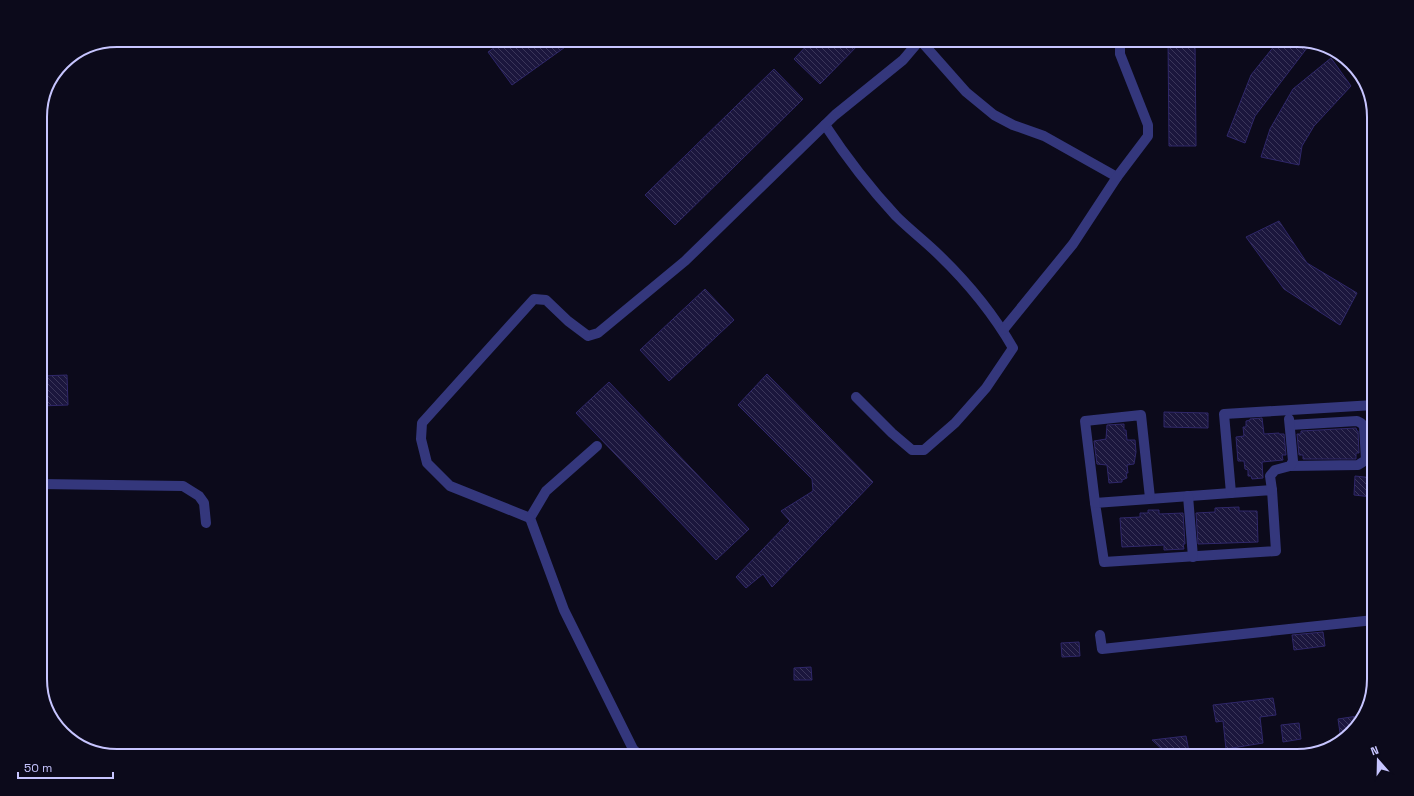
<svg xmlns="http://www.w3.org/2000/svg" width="1414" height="796" font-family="'Space Grotesk',sans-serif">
<defs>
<pattern id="building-back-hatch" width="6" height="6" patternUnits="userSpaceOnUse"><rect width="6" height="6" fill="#1b163d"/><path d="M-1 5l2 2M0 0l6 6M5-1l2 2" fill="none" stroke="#3b365a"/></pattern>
</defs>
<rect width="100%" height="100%" fill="#0c0a1b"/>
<g fill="url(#building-back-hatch)" stroke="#2f2769">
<path d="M 505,40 L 575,40 L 512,85 L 488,52 Z"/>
<path d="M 812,40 L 863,40 L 820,84 L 794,59 Z"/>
<path d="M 1168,40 L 1195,40 L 1196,146 L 1169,146 Z"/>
<path d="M 1279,40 L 1297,40 L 1302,41 L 1307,48 L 1255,116 L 1245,143 L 1227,136 L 1251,75 Z"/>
<path d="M 1331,58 L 1351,86 L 1314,126 L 1302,146 L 1299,165 L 1261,157 L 1270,129 L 1293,89 Z"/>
<path d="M 774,69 L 803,99 L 675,225 L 645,195 Z"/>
<path d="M 1279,221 L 1307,263 L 1357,293 L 1340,325 L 1284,289 L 1246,237 Z"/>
<path d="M 705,289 L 734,320 L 669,381 L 640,350 Z"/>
<path d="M 767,374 L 873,482 L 772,587 L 763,574 L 746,588 L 736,577 L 790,521 L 781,511 L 813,491 L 812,479 L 738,405 Z"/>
<path d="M 67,375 L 68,405 L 40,406 L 40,376 Z"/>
<path d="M 609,382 L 749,529 L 716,560 L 576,413 Z"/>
<path d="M 1164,412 L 1208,413 L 1208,428 L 1164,427 Z"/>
<path d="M 1262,418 L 1264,434 L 1279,433 L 1279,434 L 1284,434 L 1286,455 L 1282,455 L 1283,460 L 1262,462 L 1263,478 L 1252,479 L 1251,476 L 1248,476 L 1248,470 L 1245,469 L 1244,461 L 1238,461 L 1236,437 L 1244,436 L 1243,427 L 1246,427 L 1246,421 L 1250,420 L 1250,419 Z"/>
<path d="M 1124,424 L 1124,430 L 1126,430 L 1127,440 L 1135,440 L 1136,452 L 1134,464 L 1127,465 L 1128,473 L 1126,473 L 1127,478 L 1122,480 L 1122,482 L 1109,483 L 1107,465 L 1097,464 L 1094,441 L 1106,439 L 1107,425 Z"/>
<path d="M 1356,428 L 1357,431 L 1358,431 L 1359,453 L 1356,453 L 1356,459 L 1303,459 L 1303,455 L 1299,455 L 1297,434 L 1301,434 L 1301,431 Z"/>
<path d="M 1355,476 L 1374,478 L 1372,497 L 1354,495 Z"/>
<path d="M 1239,507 L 1239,511 L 1257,511 L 1258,542 L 1198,544 L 1196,513 L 1215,512 L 1215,508 Z"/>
<path d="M 1148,510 L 1159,510 L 1159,514 L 1183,513 L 1185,544 L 1183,544 L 1184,549 L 1164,550 L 1164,545 L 1122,547 L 1120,518 L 1140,517 L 1140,513 L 1148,513 Z"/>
<path d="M 1323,632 L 1325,646 L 1294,650 L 1292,635 Z"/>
<path d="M 1079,642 L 1080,656 L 1062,657 L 1061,643 Z"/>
<path d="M 811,667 L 812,680 L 794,680 L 794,668 Z"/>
<path d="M 1273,698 L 1276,715 L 1260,717 L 1263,743 L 1226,749 L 1223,721 L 1216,722 L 1213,705 Z"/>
<path d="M 1364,715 L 1364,717 L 1341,740 L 1338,719 Z"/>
<path d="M 1299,723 L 1301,739 L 1283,742 L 1281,725 Z"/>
<path d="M 1186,736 L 1189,752 L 1168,756 L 1166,753 L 1152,740 Z"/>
</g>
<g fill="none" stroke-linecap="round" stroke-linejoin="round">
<g stroke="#34377c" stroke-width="10">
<path d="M 920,40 L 966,92 L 994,115 L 1013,125 L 1044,136 L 1117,177"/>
<path d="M 825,125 C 846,157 870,188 896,216 C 910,230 926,242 939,255 C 967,282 994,315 1013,348 L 986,388 L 955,423 L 924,450 L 912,450 L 892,433 L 856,397"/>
<path d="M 1003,330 L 1073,244 L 1117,177 L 1148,136 L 1148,125 L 1120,54 L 1120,40"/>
<path d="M 1290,425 L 1357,421 L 1361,423 L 1364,426 L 1366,460 L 1358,465 L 1290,466"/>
<path d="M 597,446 L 546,491 L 530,518 L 564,610 L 633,749 L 640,756"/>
<path d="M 40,484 L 183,486 L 199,496 L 204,503 L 206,523"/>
<path d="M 1272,490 L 1276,551 L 1104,562 L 1095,503 Z"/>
<path d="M 1272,490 L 1270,476 L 1275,470 L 1290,466 L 1293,461 L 1289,419"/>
<path d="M 1231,493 L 1224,414 L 1374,405"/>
<path d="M 1188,496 L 1193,557"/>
<path d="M 1095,503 L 1085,421 L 1141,415 L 1150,498"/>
<path d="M 530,518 L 450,486 L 427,463 L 421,439 L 422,423 L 534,299 L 546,300 L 568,321 L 588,336 L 598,333 L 685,261 L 835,115 L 903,60 L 920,40"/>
<path d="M 1100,635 L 1102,649 L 1374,620"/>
</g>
<path stroke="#5c64ff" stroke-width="10" d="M 1374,131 L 1371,196 L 1372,380 L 1374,395"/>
</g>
<path d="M0 0H1414V796H0ZM117 47H1297A70 70 0 0 1 1367 117V679A70 70 0 0 1 1297 749H117A70 70 0 0 1 47 679V117A70 70 0 0 1 117 47Z" fill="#0c0a1b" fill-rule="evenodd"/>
<path fill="none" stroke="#c7c5ff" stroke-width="2" d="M117 47H1297A70 70 0 0 1 1367 117V679A70 70 0 0 1 1297 749H117A70 70 0 0 1 47 679V117A70 70 0 0 1 117 47Z"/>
<g transform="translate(1378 760) rotate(340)" stroke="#0c0a1b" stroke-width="3" paint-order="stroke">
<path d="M0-3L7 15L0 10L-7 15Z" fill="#c7c5ff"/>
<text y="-6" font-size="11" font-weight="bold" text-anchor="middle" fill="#c7c5ff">N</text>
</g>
<path d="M18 772v6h95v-6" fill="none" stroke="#c7c5ff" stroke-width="2"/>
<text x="24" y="772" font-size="12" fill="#c7c5ff" stroke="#0c0a1b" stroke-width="3" paint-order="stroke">50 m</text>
</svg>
